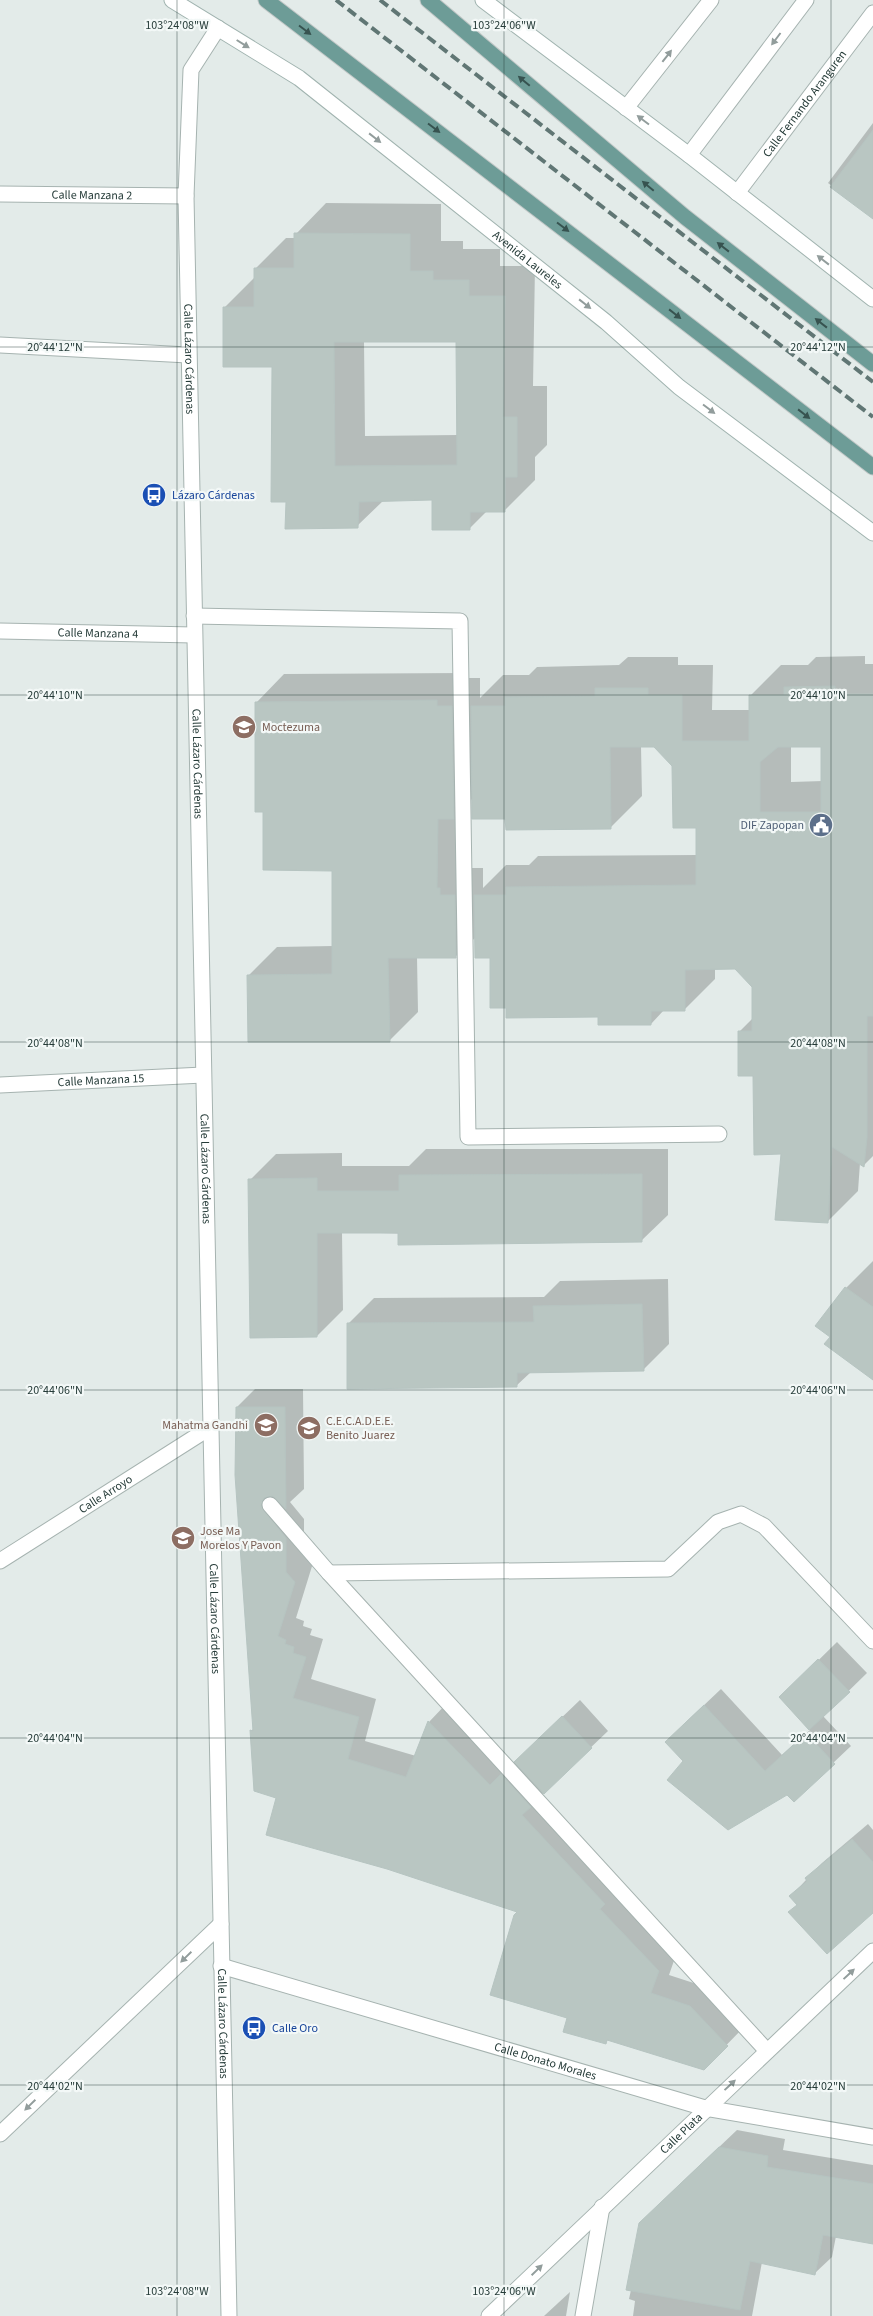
<svg xmlns="http://www.w3.org/2000/svg" width="873" height="2316" font-family="'Source Sans 3',sans-serif">
<rect width="100%" height="100%" fill="#e3ebe9"/>
<g fill="#0003" fill-rule="evenodd">
<path d="M 873,123 L 873,217 L 828,183 Z"/>
<path d="M 326,203 L 441,204 L 441,241 L 463,241 L 463,249 L 500,249 L 500,266 L 535,266 L 533,386 L 547,386 L 547,445 L 535,457 L 535,480 L 504,511 L 487,511 L 469,529 L 433,499 L 384,500 L 357,526 L 287,501 L 273,366 L 224,308 L 255,277 L 256,268 L 286,238 L 296,238 L 296,234 ZM 364,341 L 457,341 L 458,435 L 365,436 Z"/>
<path d="M 865,656 L 865,664 L 873,664 L 873,1156 L 864,1165 L 860,1163 L 858,1191 L 827,1222 L 782,1153 L 740,1031 L 754,1017 L 753,986 L 736,968 L 715,968 L 715,979 L 684,1010 L 664,1010 L 651,1024 L 599,1016 L 508,1007 L 492,957 L 476,937 L 455,957 L 417,957 L 418,1012 L 389,1041 L 249,975 L 277,947 L 333,946 L 333,870 L 264,810 L 256,703 L 284,674 L 465,673 L 465,678 L 480,678 L 480,698 L 503,675 L 529,675 L 537,667 L 619,665 L 628,657 L 678,657 L 678,665 L 713,665 L 712,710 L 750,710 L 750,696 L 781,665 L 808,665 L 816,657 ZM 791,745 L 823,745 L 823,781 L 791,782 ZM 641,746 L 654,746 L 674,765 L 697,827 L 697,855 L 538,856 L 529,865 L 506,865 L 483,888 L 483,868 L 468,868 L 465,806 L 473,798 L 506,818 L 611,827 L 642,796 Z"/>
<path d="M 426,1149 L 668,1149 L 668,1215 L 642,1240 L 342,1232 L 343,1310 L 317,1336 L 250,1180 L 276,1154 L 342,1153 L 342,1166 L 409,1166 Z"/>
<path d="M 873,1261 L 873,1378 L 832,1337 L 846,1288 Z"/>
<path d="M 668,1279 L 669,1344 L 643,1370 L 531,1372 L 516,1386 L 349,1323 L 374,1298 L 544,1297 L 560,1281 Z"/>
<path d="M 255,1389 L 303,1389 L 304,1489 L 290,1502 L 304,1519 L 304,1554 L 313,1563 L 296,1618 L 304,1621 L 303,1626 L 312,1629 L 310,1635 L 323,1639 L 311,1679 L 376,1699 L 365,1741 L 416,1756 L 429,1722 L 447,1703 L 509,1768 L 580,1700 L 608,1731 L 540,1796 L 677,1952 L 669,1975 L 709,1988 L 745,2026 L 704,2068 L 609,2039 L 605,2042 L 569,2018 L 519,1912 L 278,1798 L 251,1731 L 254,1728 L 237,1407 Z"/>
<path d="M 837,1642 L 867,1673 L 823,1716 L 851,1746 L 794,1800 L 787,1793 L 684,1761 L 683,1725 L 721,1689 L 782,1755 L 810,1730 L 781,1697 Z"/>
<path d="M 868,1824 L 873,1830 L 873,1904 L 798,1905 L 791,1896 L 822,1863 Z"/>
<path d="M 737,2130 L 785,2139 L 783,2150 L 873,2165 L 873,2243 L 836,2236 L 832,2257 L 815,2273 L 762,2262 L 752,2316 L 633,2316 L 635,2301 L 629,2299 L 631,2290 L 657,2206 Z"/>
<path d="M 570,2292 L 566,2316 L 544,2316 Z"/>
</g>
<g fill="#b9c6c2" stroke="#b6c4c1" fill-rule="evenodd">
<path d="M 873,130 L 873,219 L 830,187 Z"/>
<path d="M 294,233 L 410,234 L 410,271 L 433,271 L 433,280 L 469,280 L 469,296 L 505,296 L 503,417 L 517,417 L 517,477 L 505,477 L 505,512 L 470,512 L 470,530 L 432,530 L 432,500 L 359,502 L 358,528 L 285,529 L 286,502 L 271,502 L 272,367 L 223,367 L 223,307 L 254,307 L 254,268 L 294,268 ZM 334,342 L 456,342 L 457,465 L 335,466 Z"/>
<path d="M 835,686 L 835,694 L 873,694 L 873,1016 L 867,1016 L 867,1138 L 864,1167 L 832,1147 L 828,1223 L 775,1220 L 781,1154 L 754,1155 L 753,1076 L 738,1076 L 738,1031 L 752,1031 L 752,987 L 735,969 L 685,970 L 685,1011 L 651,1011 L 651,1025 L 598,1025 L 598,1017 L 506,1018 L 506,1008 L 490,1008 L 490,958 L 475,958 L 474,895 L 506,895 L 506,887 L 696,885 L 696,828 L 673,828 L 672,766 L 654,747 L 610,747 L 611,829 L 506,830 L 505,819 L 472,819 L 471,706 L 505,706 L 505,697 L 595,696 L 595,688 L 648,688 L 648,695 L 682,695 L 682,741 L 749,741 L 749,695 L 784,695 L 784,687 ZM 778,747 L 821,747 L 821,812 L 760,812 L 760,762 Z"/>
<path d="M 437,700 L 437,706 L 452,706 L 454,819 L 438,819 L 437,888 L 440,888 L 440,895 L 455,895 L 456,958 L 388,958 L 390,1042 L 248,1042 L 247,975 L 332,974 L 332,871 L 263,870 L 263,812 L 255,812 L 255,702 Z"/>
<path d="M 642,1174 L 642,1242 L 398,1245 L 398,1233 L 317,1233 L 317,1337 L 250,1338 L 248,1179 L 317,1178 L 317,1191 L 399,1191 L 399,1175 Z"/>
<path d="M 845,1287 L 873,1307 L 873,1380 L 824,1344 L 830,1337 L 815,1326 Z"/>
<path d="M 642,1304 L 644,1371 L 517,1373 L 517,1387 L 347,1389 L 347,1323 L 534,1322 L 533,1306 Z"/>
<path d="M 236,1407 L 285,1407 L 286,1509 L 273,1496 L 264,1498 L 261,1506 L 286,1538 L 286,1572 L 295,1582 L 278,1636 L 286,1640 L 285,1644 L 294,1647 L 293,1653 L 306,1657 L 293,1698 L 359,1717 L 348,1759 L 406,1777 L 428,1721 L 490,1785 L 501,1774 L 531,1807 L 522,1815 L 605,1904 L 600,1909 L 659,1971 L 651,1993 L 690,2006 L 728,2046 L 704,2070 L 607,2040 L 606,2044 L 563,2032 L 567,2018 L 490,1995 L 514,1915 L 517,1912 L 387,1869 L 266,1835 L 276,1798 L 254,1791 L 250,1730 L 253,1731 L 235,1475 Z"/>
<path d="M 818,1659 L 850,1692 L 809,1730 L 779,1697 Z"/>
<path d="M 704,1705 L 765,1771 L 806,1733 L 835,1764 L 794,1802 L 787,1795 L 728,1830 L 667,1780 L 683,1761 L 665,1742 Z"/>
<path d="M 562,1716 L 592,1748 L 544,1794 L 514,1762 Z"/>
<path d="M 852,1839 L 873,1862 L 873,1913 L 827,1954 L 788,1912 L 797,1905 L 789,1896 L 807,1881 L 805,1878 Z"/>
<path d="M 719,2147 L 768,2156 L 767,2167 L 873,2184 L 873,2244 L 823,2235 L 815,2275 L 750,2261 L 740,2310 L 626,2290 L 639,2223 Z"/>
</g>
<g fill="none" stroke-linecap="round" stroke-linejoin="round">
<g stroke="#a6b3b0" stroke-width="17">
<path id="service" d="M 626,108 L 711,0"/>
</g>
<g stroke="#a6b3b0" stroke-width="17">
<g id="pedestrian">
<path id="s1" d="M 0,194 L 186,196"/>
<path d="M 0,345 L 188,355"/>
</g>
</g>
<g stroke="#a6b3b0" stroke-width="17">
<g id="minor">
<path id="s2" d="M 218,28 L 191,70 L 186,196 L 229,2316"/>
<path d="M 689,155 L 806,0"/>
<path id="s3" d="M 737,193 L 873,13"/>
<path d="M 194,616 L 460,621 L 468,1137 L 719,1134"/>
<path id="s4" d="M 0,631 L 194,635"/>
<path id="s5" d="M 0,1085 L 203,1075"/>
<path d="M 270,1505 L 329,1573 L 767,2051"/>
<path id="s6" d="M 0,1561 L 211,1427"/>
<path d="M 329,1573 L 668,1569 L 718,1522 L 741,1514 L 764,1526 L 873,1641"/>
<path id="s7" d="M 221,1966 L 705,2108 L 873,2137"/>
<path d="M 0,2134 L 221,1924"/>
<path id="s8" d="M 489,2316 L 873,1951"/>
<path d="M 583,2316 L 602,2207"/>
</g>
</g>
<g stroke="#a0b3af" stroke-width="17">
<g id="secondary">
<path id="s9" d="M 172,0 L 299,78 L 606,322 L 679,387 L 873,533"/>
<path d="M 483,0 L 689,155 L 873,299"/>
</g>
</g>
<g stroke="#c2c8c7" stroke-width="17">
<g id="primary">
<path d="M 266,0 L 873,467"/>
<path d="M 428,0 L 685,217 L 873,364"/>
</g>
</g>
<use href="#service" stroke="#fff" stroke-width="15"/>
<use href="#pedestrian" stroke="#fff" stroke-width="15"/>
<use href="#minor" stroke="#fff" stroke-width="15"/>
<use href="#secondary" stroke="#fff" stroke-width="15"/>
<use href="#primary" stroke="#6d9c97" stroke-width="15"/>
<g stroke="#607674" stroke-width="4" stroke-dasharray="10 5" stroke-linecap="butt">
<path d="M 336,0 L 873,417"/>
<path d="M 380,0 L 873,382"/>
</g>
</g>
<defs><path id="oneway-solid" d="M-6-.8H1V-3.2L6.5 0L1 3.2V.8H-6Z" transform="scale(1.25)"/></defs>
<g fill="#375350">
<use href="#oneway-solid" transform="translate(305 30) rotate(37)"/>
<use href="#oneway-solid" transform="translate(524 81) rotate(-140)"/>
<use href="#oneway-solid" transform="translate(434 128) rotate(37)"/>
<use href="#oneway-solid" transform="translate(648 186) rotate(-140)"/>
<use href="#oneway-solid" transform="translate(563 227) rotate(37)"/>
<use href="#oneway-solid" transform="translate(723 247) rotate(-142)"/>
<use href="#oneway-solid" transform="translate(675 314) rotate(38)"/>
<use href="#oneway-solid" transform="translate(821 323) rotate(-142)"/>
<use href="#oneway-solid" transform="translate(804 414) rotate(38)"/>
</g>
<g fill="#929d9c">
<use href="#oneway-solid" transform="translate(776 39) rotate(127)"/>
<use href="#oneway-solid" transform="translate(243 44) rotate(32)"/>
<use href="#oneway-solid" transform="translate(667 56) rotate(-52)"/>
<use href="#oneway-solid" transform="translate(643 120) rotate(-143)"/>
<use href="#oneway-solid" transform="translate(375 138) rotate(38)"/>
<use href="#oneway-solid" transform="translate(823 260) rotate(-142)"/>
<use href="#oneway-solid" transform="translate(585 304) rotate(38)"/>
<use href="#oneway-solid" transform="translate(709 409) rotate(37)"/>
<use href="#oneway-solid" transform="translate(186 1957) rotate(136)"/>
<use href="#oneway-solid" transform="translate(849 1974) rotate(-43)"/>
<use href="#oneway-solid" transform="translate(730 2085) rotate(-43)"/>
<use href="#oneway-solid" transform="translate(30 2105) rotate(136)"/>
<use href="#oneway-solid" transform="translate(537 2270) rotate(-44)"/>
</g>
<path fill="none" stroke="#253b38" stroke-width="1" stroke-opacity="0.45" d="M 177,0 L 177,2316M 504,0 L 504,2316M 831,0 L 831,2316M 0,347 L 873,347M 0,695 L 873,695M 0,1042 L 873,1042M 0,1390 L 873,1390M 0,1738 L 873,1738M 0,2085 L 873,2085"/>
<defs>
<g id="bus-disc" transform="scale(1.25)"><circle r="9.5" fill="#1a4fb4" stroke="#f3f8f7"/><path d="M-5-6H5V4H4V6H2V4H-2V6H-4V4H-5ZM-3.5-4V0h7V-4ZM-3.5 1.2v1.5H-2V1.2ZM2 1.2v1.5H3.5V1.2Z" fill="#fff"/></g>
<g id="school-disc" transform="scale(1.25)"><circle r="9.5" fill="#8d6e63" stroke="#f3f8f7"/><path d="M0-5L7-2L0 1L-7-2ZM-4 1L0 2.5L4 1V4Q0 6-4 4Z" fill="#fff"/></g>
<g id="civic-disc" transform="scale(1.25)"><circle r="9.5" fill="#5c6f8a" stroke="#f3f8f7"/><path d="M-.6-6.5H3V-4.5H.6V-3L4-1V1h2V6H-6V1h2V-1L-.6-3ZM-1.2 2.5V6h2.4V2.5Z" fill="#fff"/></g>
<g id="university-disc" transform="scale(1.25)"><circle r="9.5" fill="#8d6e63" stroke="#f3f8f7"/><path d="M0-5L7-2L0 1L-7-2ZM-4 1L0 2.5L4 1V4Q0 6-4 4Z" fill="#fff"/></g>
</defs>
<g fill-rule="evenodd">
<use href="#bus-disc" x="154" y="495"/>
<use href="#school-disc" x="244" y="727"/>
<use href="#civic-disc" x="821" y="825"/>
<use href="#school-disc" x="266" y="1425"/>
<use href="#university-disc" x="309" y="1428"/>
<use href="#school-disc" x="183" y="1538"/>
<use href="#bus-disc" x="254" y="2028"/>
</g>
<g text-anchor="middle" dominant-baseline="central" stroke-width="4.5" stroke-linejoin="round" paint-order="stroke">
<g font-size="12" fill="#253b38" stroke="#f3f8f7">
<text stroke="none"><textPath href="#s3" startOffset="112">Calle Fernando Aranguren</textPath></text>
<text stroke="none"><textPath href="#s1" startOffset="92">Calle Manzana 2</textPath></text>
<text stroke="none"><textPath href="#s9" startOffset="441">Avenida Laureles</textPath></text>
<text stroke="none"><textPath href="#s2" startOffset="339">Calle Lázaro Cárdenas</textPath></text>
<text stroke="none"><textPath href="#s4" startOffset="98">Calle Manzana 4</textPath></text>
<text stroke="none"><textPath href="#s2" startOffset="744">Calle Lázaro Cárdenas</textPath></text>
<text stroke="none"><textPath href="#s5" startOffset="101">Calle Manzana 15</textPath></text>
<text stroke="none"><textPath href="#s2" startOffset="1149">Calle Lázaro Cárdenas</textPath></text>
<text stroke="none"><textPath href="#s6" startOffset="125">Calle Arroyo</textPath></text>
<text stroke="none"><textPath href="#s2" startOffset="1599">Calle Lázaro Cárdenas</textPath></text>
<text stroke="none"><textPath href="#s2" startOffset="2004">Calle Lázaro Cárdenas</textPath></text>
<text stroke="none"><textPath href="#s7" startOffset="338">Calle Donato Morales</textPath></text>
<text stroke="none"><textPath href="#s8" startOffset="265">Calle Plata</textPath></text>
</g>
<g font-size="12" fill="#164399" stroke="#f3f8f7" text-anchor="start">
<text x="172" y="495">Lázaro Cárdenas</text>
<text x="272" y="2028">Calle Oro</text>
</g>
<g font-size="12" fill="#785e54" stroke="#f3f8f7" text-anchor="start">
<text x="262" y="727">Moctezuma</text>
<text x="326" y="1421">C.E.C.A.D.E.E.<tspan x="326" dy="14">Benito Juarez</tspan></text>
<text x="248" y="1425" text-anchor="end">Mahatma Gandhi</text>
<text x="200" y="1531">Jose Ma<tspan x="200" dy="14">Morelos Y Pavon</tspan></text>
</g>
<g font-size="12" fill="#4e5e75" stroke="#f3f8f7" text-anchor="end">
<text x="804" y="825">DIF Zapopan</text>
</g>
</g>
<g font-size="12" text-anchor="middle" fill="#253b38" stroke="#f3f8f7" stroke-width="4.5" stroke-linejoin="round" paint-order="stroke">
<text x="177" y="29">103°24'08"W</text>
<text x="504" y="29">103°24'06"W</text>
<text x="55" y="351">20°44'12"N</text>
<text x="818" y="351">20°44'12"N</text>
<text x="55" y="699">20°44'10"N</text>
<text x="818" y="699">20°44'10"N</text>
<text x="55" y="1047">20°44'08"N</text>
<text x="818" y="1047">20°44'08"N</text>
<text x="55" y="1394">20°44'06"N</text>
<text x="818" y="1394">20°44'06"N</text>
<text x="55" y="1742">20°44'04"N</text>
<text x="818" y="1742">20°44'04"N</text>
<text x="55" y="2090">20°44'02"N</text>
<text x="818" y="2090">20°44'02"N</text>
<text x="177" y="2295">103°24'08"W</text>
<text x="504" y="2295">103°24'06"W</text>
</g>
</svg>
